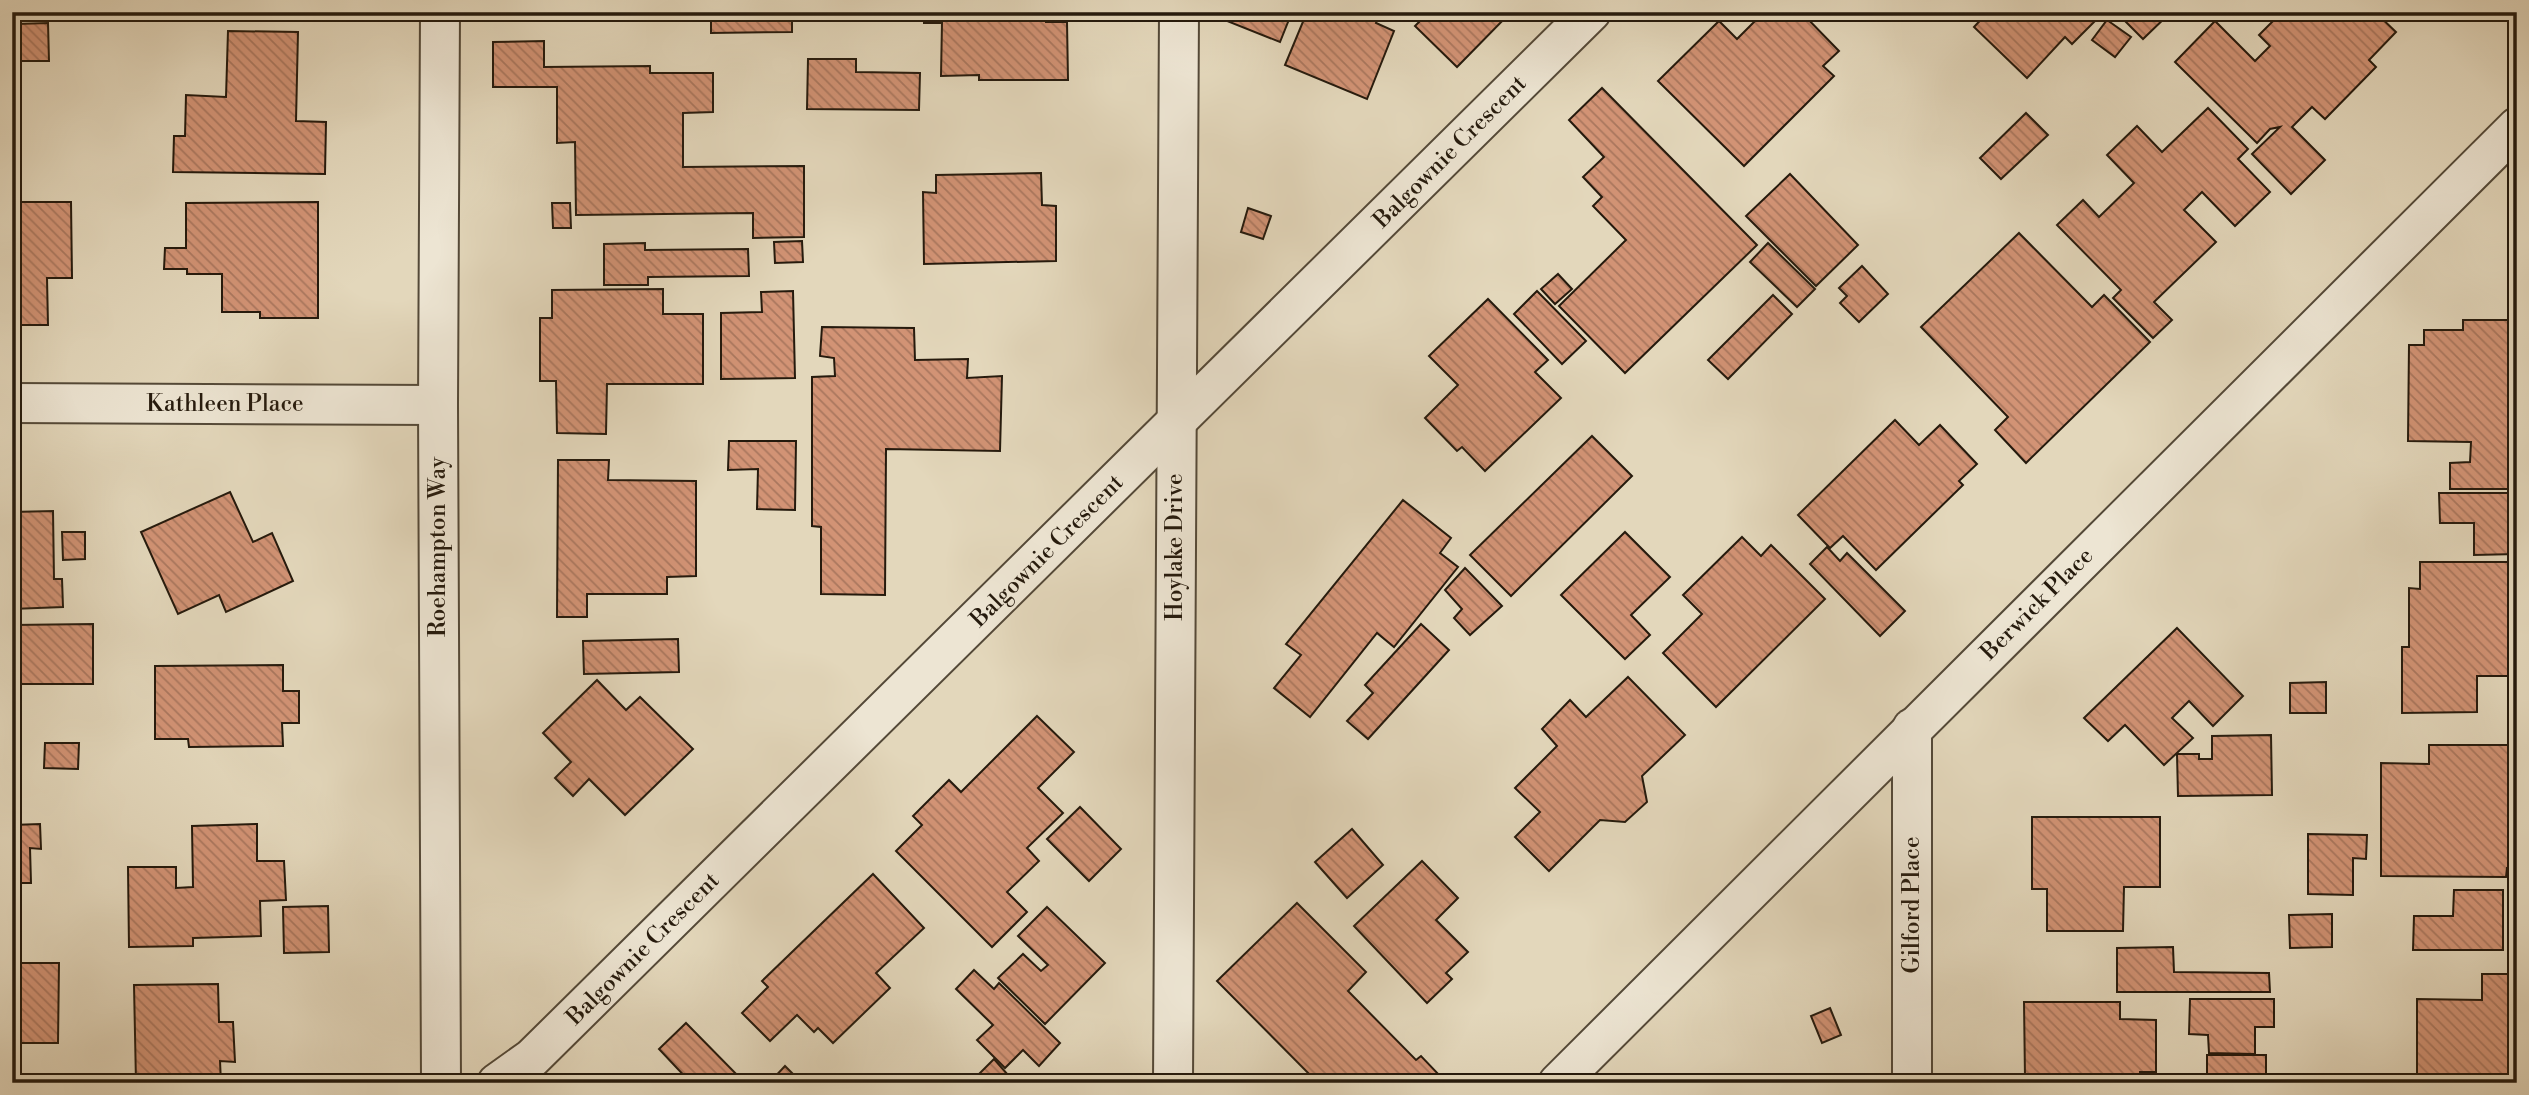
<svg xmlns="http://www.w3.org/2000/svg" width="2529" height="1095" font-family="'Libre Bodoni',serif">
<defs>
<pattern id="building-back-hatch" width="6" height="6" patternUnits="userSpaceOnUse" patternTransform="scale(1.75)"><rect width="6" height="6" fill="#d29375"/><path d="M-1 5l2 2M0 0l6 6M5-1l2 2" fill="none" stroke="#aa775e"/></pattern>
</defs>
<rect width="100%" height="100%" fill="#e3d7bb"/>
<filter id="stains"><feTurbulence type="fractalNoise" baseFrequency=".00286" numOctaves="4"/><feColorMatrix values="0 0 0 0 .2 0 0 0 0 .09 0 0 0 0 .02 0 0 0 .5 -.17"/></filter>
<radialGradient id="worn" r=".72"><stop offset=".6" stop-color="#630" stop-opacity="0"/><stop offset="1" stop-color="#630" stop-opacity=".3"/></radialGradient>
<g fill="url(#building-back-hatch)" stroke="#251a0d" stroke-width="2">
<path d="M 711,12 L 792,12 L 792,32 L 711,33 Z"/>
<path d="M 924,12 L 1046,12 L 1046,22 L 1067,22 L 1068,80 L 979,80 L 979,75 L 941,76 L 942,23 L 924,23 Z"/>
<path d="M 1230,12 L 1292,12 L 1280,42 L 1227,21 Z"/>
<path d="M 1307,12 L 1380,12 L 1376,23 L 1394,31 L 1367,99 L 1285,65 Z"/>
<path d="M 1429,12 L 1511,12 L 1457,67 L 1415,26 Z"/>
<path d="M 1764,12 L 1801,12 L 1839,51 L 1823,66 L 1834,76 L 1744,166 L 1658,81 L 1719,21 L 1737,39 Z"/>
<path d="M 1988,12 L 2084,12 L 2094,22 L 2072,44 L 2065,37 L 2027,78 L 1974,27 Z"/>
<path d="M 2122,12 L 2171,12 L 2143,39 L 2119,15 Z"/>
<path d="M 2282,12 L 2375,12 L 2396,32 L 2369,60 L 2376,67 L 2325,119 L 2312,107 L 2292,127 L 2325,160 L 2291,194 L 2252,154 L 2280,127 L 2270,129 L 2257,143 L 2175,62 L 2215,21 L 2255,61 L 2270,46 L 2259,35 Z"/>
<path d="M 2107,20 L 2131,37 L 2115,57 L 2092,40 Z"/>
<path d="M 48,23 L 49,61 L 17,61 L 16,24 Z"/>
<path d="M 228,31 L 298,32 L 296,121 L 326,122 L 325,174 L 173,172 L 174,136 L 185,136 L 186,95 L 226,97 Z"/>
<path d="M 544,41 L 544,67 L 650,66 L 650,73 L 713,73 L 713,112 L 683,113 L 683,167 L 804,166 L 804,237 L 753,238 L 753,213 L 576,215 L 575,142 L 557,143 L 557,87 L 493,87 L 493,42 Z"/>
<path d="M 808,59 L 856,59 L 856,72 L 920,73 L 919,110 L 807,109 Z"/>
<path d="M 1602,88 L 1757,245 L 1625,373 L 1559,306 L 1626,240 L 1593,206 L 1602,197 L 1583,177 L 1604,157 L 1569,120 Z"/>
<path d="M 2208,108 L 2248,149 L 2238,159 L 2270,192 L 2235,226 L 2202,192 L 2184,210 L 2216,242 L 2154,302 L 2172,320 L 2153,338 L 2113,298 L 2121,290 L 2057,225 L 2083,200 L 2099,217 L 2134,183 L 2107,155 L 2137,126 L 2162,152 Z"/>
<path d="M 2026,113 L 2048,135 L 2001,179 L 1980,158 Z"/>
<path d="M 1041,173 L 1042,205 L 1056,206 L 1056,261 L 924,264 L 923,192 L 936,193 L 936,175 Z"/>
<path d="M 1790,174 L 1858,245 L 1816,286 L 1746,216 Z"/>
<path d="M 15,202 L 71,202 L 72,278 L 47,278 L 48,325 L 12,325 L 12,280 L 16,280 Z"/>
<path d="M 318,202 L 318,318 L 260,318 L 260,312 L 222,312 L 222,274 L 187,274 L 187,269 L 164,269 L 165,248 L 186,248 L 186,203 Z"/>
<path d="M 552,203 L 570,203 L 571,228 L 553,228 Z"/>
<path d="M 1248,208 L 1271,216 L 1263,239 L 1241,232 Z"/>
<path d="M 2019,233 L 2092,307 L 2104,295 L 2150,342 L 2026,463 L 1995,430 L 2008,417 L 1921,327 Z"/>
<path d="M 802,241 L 803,262 L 775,263 L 774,242 Z"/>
<path d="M 645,243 L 645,250 L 748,249 L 749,276 L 648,277 L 648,285 L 604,285 L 604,244 Z"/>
<path d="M 1768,243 L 1815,289 L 1797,307 L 1750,262 Z"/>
<path d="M 1862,266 L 1888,294 L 1859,322 L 1840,303 L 1847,296 L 1839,288 Z"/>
<path d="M 1558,274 L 1572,289 L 1555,304 L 1541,289 Z"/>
<path d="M 663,289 L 663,314 L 703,314 L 703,384 L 607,384 L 606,434 L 557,433 L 556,381 L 540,381 L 540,318 L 552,318 L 552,290 Z"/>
<path d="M 793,291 L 795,378 L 721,379 L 721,313 L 762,312 L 761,292 Z"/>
<path d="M 1537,291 L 1586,341 L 1562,364 L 1514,314 Z"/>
<path d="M 1773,295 L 1792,314 L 1728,379 L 1708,360 Z"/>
<path d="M 1488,299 L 1548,360 L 1535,372 L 1561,398 L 1485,471 L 1462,447 L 1457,451 L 1425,418 L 1458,385 L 1429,356 Z"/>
<path d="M 2463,320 L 2517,320 L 2517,489 L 2450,489 L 2450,463 L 2470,462 L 2471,442 L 2408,441 L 2409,345 L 2424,345 L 2424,330 L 2463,330 Z"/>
<path d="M 822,327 L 914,328 L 915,360 L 968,359 L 967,378 L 1002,376 L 1000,451 L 886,449 L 885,595 L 821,594 L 821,527 L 812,526 L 812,377 L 835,376 L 834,358 L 820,356 Z"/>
<path d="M 1895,420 L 1919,445 L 1940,425 L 1977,464 L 1959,481 L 1963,485 L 1876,570 L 1843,536 L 1830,548 L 1798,515 Z"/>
<path d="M 1592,436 L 1632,476 L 1511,596 L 1470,555 Z"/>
<path d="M 729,441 L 796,441 L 795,510 L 757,509 L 758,469 L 728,470 Z"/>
<path d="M 558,460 L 609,460 L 608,480 L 696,481 L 696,576 L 667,577 L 667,594 L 587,594 L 587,617 L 557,617 Z"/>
<path d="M 230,492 L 253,542 L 272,533 L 293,581 L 226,612 L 219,595 L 178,614 L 141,532 Z"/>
<path d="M 2439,493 L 2517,493 L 2517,554 L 2474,555 L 2474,523 L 2440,523 Z"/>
<path d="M 1403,500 L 1451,538 L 1440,553 L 1458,567 L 1394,647 L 1377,633 L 1310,717 L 1274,688 L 1301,655 L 1286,644 Z"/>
<path d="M 53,511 L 54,579 L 62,579 L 63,607 L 12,609 L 12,512 Z"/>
<path d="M 62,532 L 85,532 L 85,559 L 63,560 Z"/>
<path d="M 1625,532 L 1670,577 L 1631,615 L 1650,635 L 1625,659 L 1561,595 Z"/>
<path d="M 1742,537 L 1761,556 L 1771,545 L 1825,599 L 1716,707 L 1663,653 L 1702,614 L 1683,595 Z"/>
<path d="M 1827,547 L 1840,561 L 1847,553 L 1905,611 L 1880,636 L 1810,564 Z"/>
<path d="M 2420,562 L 2508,562 L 2509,676 L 2477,676 L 2477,712 L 2402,713 L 2402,647 L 2409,647 L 2409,588 L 2420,589 Z"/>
<path d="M 1465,568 L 1502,606 L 1470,635 L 1454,618 L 1462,609 L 1445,590 Z"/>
<path d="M 93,624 L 93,684 L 12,684 L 12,625 Z"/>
<path d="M 1421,624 L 1449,650 L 1368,739 L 1347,721 L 1373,693 L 1365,685 Z"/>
<path d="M 2177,628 L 2243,696 L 2213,726 L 2189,701 L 2172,718 L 2193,738 L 2164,765 L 2125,725 L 2108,741 L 2084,718 Z"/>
<path d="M 678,639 L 679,672 L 584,674 L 583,641 Z"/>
<path d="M 283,665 L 283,691 L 299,691 L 299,723 L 282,723 L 283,746 L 189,747 L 188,739 L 155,739 L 155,666 Z"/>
<path d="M 1628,677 L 1685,735 L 1642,776 L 1647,802 L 1625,822 L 1600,820 L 1549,871 L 1515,837 L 1540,812 L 1515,788 L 1557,746 L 1542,729 L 1570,700 L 1586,717 Z"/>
<path d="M 597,680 L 626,710 L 640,697 L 693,749 L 625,815 L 589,779 L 573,796 L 555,778 L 571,762 L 543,733 Z"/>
<path d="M 2326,682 L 2326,713 L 2290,713 L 2290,683 Z"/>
<path d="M 1037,716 L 1074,752 L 1038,788 L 1063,813 L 1027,848 L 1039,861 L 1007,892 L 1027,912 L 992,947 L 896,851 L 922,825 L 913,816 L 949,780 L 961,792 Z"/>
<path d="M 2271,735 L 2272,795 L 2178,796 L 2177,754 L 2199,754 L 2199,759 L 2212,759 L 2212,736 Z"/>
<path d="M 45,743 L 79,743 L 78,769 L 44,768 Z"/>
<path d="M 2429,745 L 2517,745 L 2517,868 L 2507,868 L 2506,877 L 2381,876 L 2381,763 L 2429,764 Z"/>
<path d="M 1080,807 L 1121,849 L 1089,881 L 1047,839 Z"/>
<path d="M 2032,817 L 2160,817 L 2160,887 L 2124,887 L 2123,931 L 2047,931 L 2047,889 L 2032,889 Z"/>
<path d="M 40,824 L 41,849 L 30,848 L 31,883 L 12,883 L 12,825 Z"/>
<path d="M 257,824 L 257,861 L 284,861 L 286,900 L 260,901 L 261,936 L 193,938 L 193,946 L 129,947 L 128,867 L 176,867 L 176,888 L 193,887 L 192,826 Z"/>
<path d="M 1352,829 L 1383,865 L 1347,898 L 1315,862 Z"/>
<path d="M 2308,834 L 2367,835 L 2366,859 L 2353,858 L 2353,895 L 2308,894 Z"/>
<path d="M 1422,861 L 1458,898 L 1436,920 L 1468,952 L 1446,973 L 1452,979 L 1427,1003 L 1354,926 Z"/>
<path d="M 873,874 L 924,928 L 876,973 L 890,988 L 833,1043 L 818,1028 L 814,1032 L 797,1015 L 770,1041 L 742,1013 L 768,987 L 762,981 Z"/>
<path d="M 2454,890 L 2503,890 L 2503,950 L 2413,950 L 2414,916 L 2453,916 Z"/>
<path d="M 1297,903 L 1366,972 L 1348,991 L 1416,1060 L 1421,1056 L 1442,1078 L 1438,1083 L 1318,1083 L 1217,981 Z"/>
<path d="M 328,906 L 329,952 L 284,953 L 283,907 Z"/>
<path d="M 1047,907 L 1105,963 L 1045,1024 L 998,978 L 1023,954 L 1041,971 L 1048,965 L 1018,936 Z"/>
<path d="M 2332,914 L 2332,947 L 2290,948 L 2289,915 Z"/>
<path d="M 2173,947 L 2174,972 L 2269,973 L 2270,992 L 2117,992 L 2117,948 Z"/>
<path d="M 17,963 L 59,963 L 58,1043 L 16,1043 Z"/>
<path d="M 974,970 L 994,989 L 999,983 L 1060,1043 L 1039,1066 L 1023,1050 L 1005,1068 L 977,1040 L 993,1025 L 956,989 Z"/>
<path d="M 2482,974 L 2517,974 L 2517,1047 L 2508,1047 L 2508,1083 L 2438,1083 L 2438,1075 L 2417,1075 L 2417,999 L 2482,1000 Z"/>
<path d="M 218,984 L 219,1022 L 233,1022 L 235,1062 L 220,1061 L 221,1083 L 136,1083 L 134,985 Z"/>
<path d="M 2190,999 L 2274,999 L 2274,1027 L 2255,1027 L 2255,1054 L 2209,1053 L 2208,1035 L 2189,1034 Z"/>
<path d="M 2024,1002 L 2120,1002 L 2120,1019 L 2156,1020 L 2156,1072 L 2140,1072 L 2140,1083 L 2008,1083 L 2008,1078 L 2025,1078 Z"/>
<path d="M 1830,1008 L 1841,1035 L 1822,1043 L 1811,1016 Z"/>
<path d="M 686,1023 L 745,1083 L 691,1083 L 659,1049 Z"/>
<rect x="2207" y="1055" width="59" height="28"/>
<path d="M 994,1059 L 1015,1083 L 970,1083 Z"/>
<path d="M 785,1066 L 802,1083 L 769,1083 Z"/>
</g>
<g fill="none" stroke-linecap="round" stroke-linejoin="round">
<g stroke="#544938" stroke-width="42">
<g id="minor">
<path d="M 440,12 L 438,405 L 441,1083"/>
<path d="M 12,403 L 438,405"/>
<path d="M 497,1083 L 532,1058 L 1591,12"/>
<path d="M 1173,1083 L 1179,12"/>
<path d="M 1558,1083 L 2517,127"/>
<path d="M 1912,1083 L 1912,728"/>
</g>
</g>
<use href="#minor" stroke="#ede5d3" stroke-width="38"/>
</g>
<g text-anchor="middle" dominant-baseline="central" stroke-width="6" stroke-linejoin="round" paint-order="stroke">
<g font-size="23" fill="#251a0d" stroke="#ede5d3">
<text transform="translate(1450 152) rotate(-45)">Balgownie Crescent</text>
<text x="225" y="404">Kathleen Place</text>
<text transform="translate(438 547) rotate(-90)">Roehampton Way</text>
<text transform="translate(1175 547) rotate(-90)">Hoylake Drive</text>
<text transform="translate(1047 551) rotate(-45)">Balgownie Crescent</text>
<text transform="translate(2037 604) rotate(-45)">Berwick Place</text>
<text transform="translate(1912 905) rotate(-90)">Gilford Place</text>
<text transform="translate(643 949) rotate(-45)">Balgownie Crescent</text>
</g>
</g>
<rect width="2529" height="1095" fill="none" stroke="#e3d7bb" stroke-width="42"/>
<rect x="14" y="14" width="2501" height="1067" fill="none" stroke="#251a0d" stroke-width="3.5"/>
<rect x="21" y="21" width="2487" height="1053" fill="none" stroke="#251a0d" stroke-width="2"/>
<rect width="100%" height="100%" filter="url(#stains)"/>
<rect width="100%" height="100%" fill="url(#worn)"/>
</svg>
